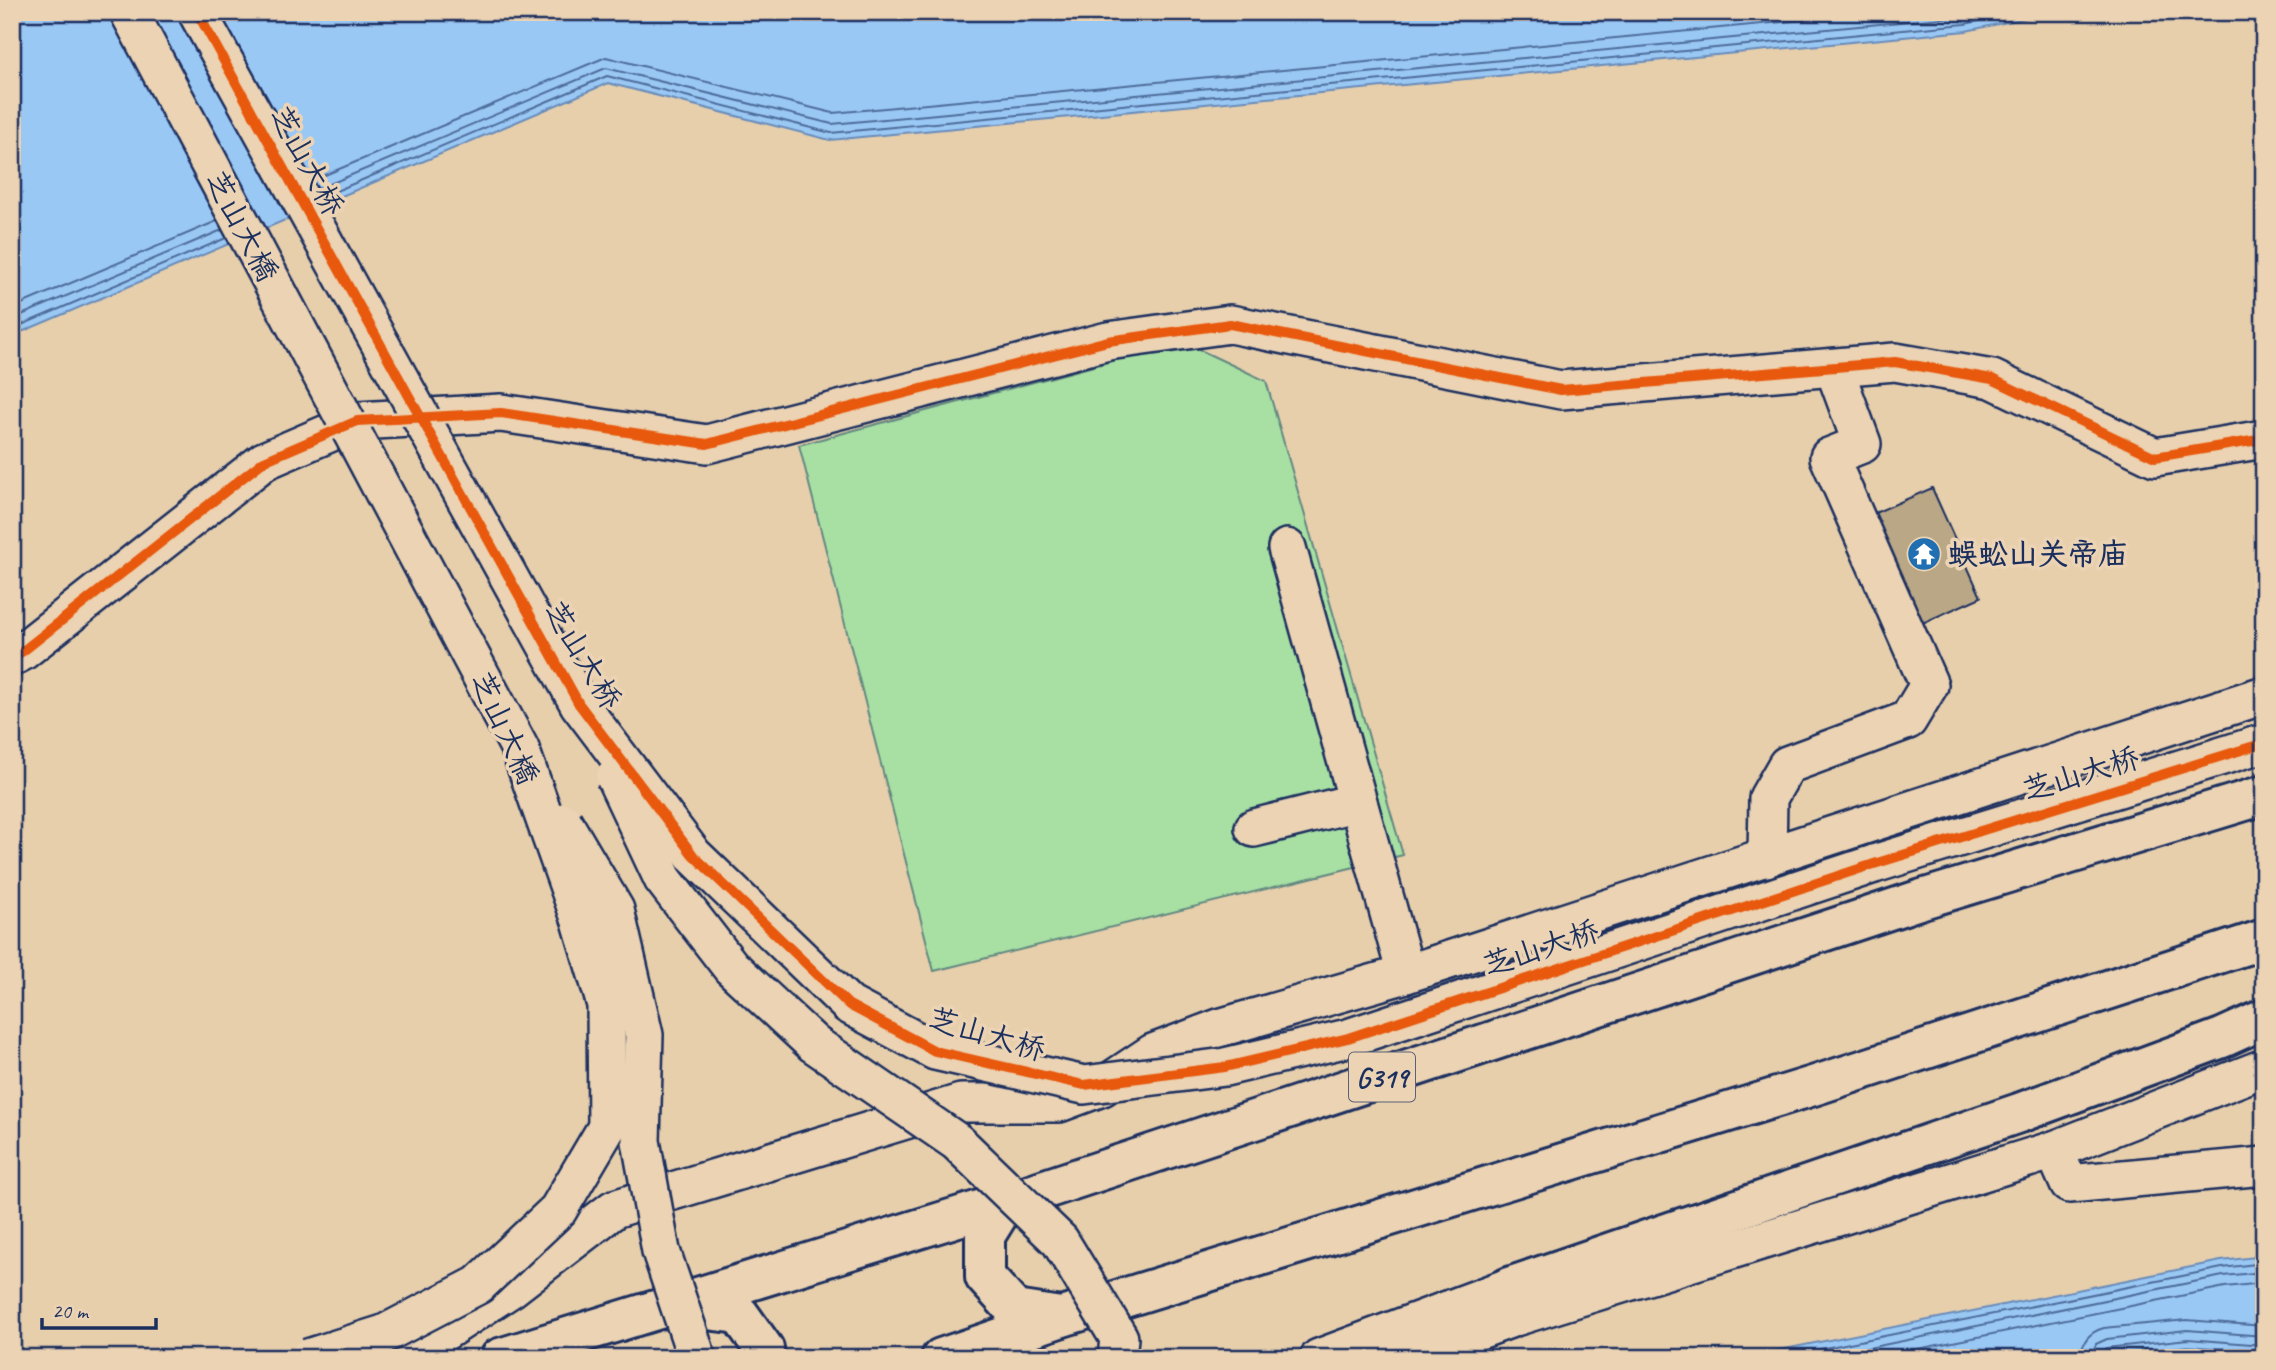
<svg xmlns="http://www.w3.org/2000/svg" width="2276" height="1370" font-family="Caveat,'LXGW WenKai TC',sans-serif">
<rect width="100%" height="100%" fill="#e7cfac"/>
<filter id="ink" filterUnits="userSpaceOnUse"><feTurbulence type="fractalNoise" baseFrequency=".0143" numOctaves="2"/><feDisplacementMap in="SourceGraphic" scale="14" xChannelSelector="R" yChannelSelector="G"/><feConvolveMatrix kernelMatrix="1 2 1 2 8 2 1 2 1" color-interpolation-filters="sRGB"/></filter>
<g filter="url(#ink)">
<path fill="#a8e0a3" stroke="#628880" stroke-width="2" d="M 1183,342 L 1266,381 L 1403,855 L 934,971 L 799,445 Z"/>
<g fill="#9ac8f5" stroke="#678bb9" stroke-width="2">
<path d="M 12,12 L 2053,12 L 1966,31 L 830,140 L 608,83 L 12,336 Z"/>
<path d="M 2264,1256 L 2264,1352 L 2188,1346 L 2075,1358 L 1740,1358 L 2221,1261 Z"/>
</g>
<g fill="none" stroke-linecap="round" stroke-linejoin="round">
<g stroke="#4e6c9a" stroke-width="2">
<path d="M 313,180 L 606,57 L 833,113 L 1888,12"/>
<path d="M 318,189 L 606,68 L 832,124 L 1963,16 L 1979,12"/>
<path d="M 322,197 L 607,76 L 831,133 L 1965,24 L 2020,12"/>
<path d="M 12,308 L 217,221"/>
<path d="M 12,319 L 222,230"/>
<path d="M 12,329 L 226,238"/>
<path d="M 1775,1358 L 2222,1268 L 2264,1263"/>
<path d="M 1819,1358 L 2223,1276 L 2264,1272"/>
<path d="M 1873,1358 L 2225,1287 L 2264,1283"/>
<path d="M 2081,1358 C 2081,1342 2089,1332 2104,1328 L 2187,1320 L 2264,1326"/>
<path d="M 2091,1358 L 2096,1344 L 2107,1339 L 2187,1330 L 2264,1336"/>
<path d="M 2100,1358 L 2101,1352 L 2106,1348 L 2188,1339 L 2264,1345"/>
</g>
</g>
<path fill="#baa786" stroke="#1b2f5e" stroke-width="2" d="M 1932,488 L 1981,597 L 1918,625 L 1861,519 Z"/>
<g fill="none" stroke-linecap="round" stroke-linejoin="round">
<g stroke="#1b2f5e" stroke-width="42">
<g id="minor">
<path d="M 1287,548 L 1406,974"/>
<path d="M 12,657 L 23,651 L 264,461 L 357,421 L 501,413 L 707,444 L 1108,341 L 1230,324 L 1561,390 L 1895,362 L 1992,379 L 2155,457 L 2264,439"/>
<path d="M 1254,828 L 1358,802"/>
<path d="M 1767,858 L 1768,798 L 1787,765 L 1908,720 L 1929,685 L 1829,457 L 1862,444 L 1834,368"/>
<path d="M 1874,864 L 2264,743"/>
<path d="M 2054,1150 L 2069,1184 L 2264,1166"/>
<path d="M 404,1358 L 510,1289 L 614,1209 L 961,1103 L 1059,1103 L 1102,1087 L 1153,1053 L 1219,1028 L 1406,974 L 2264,695"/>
<path d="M 1319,1358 L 1509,1287"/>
<path d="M 1404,1358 L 1515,1317 L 2054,1150 L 2264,1068"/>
</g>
</g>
<g stroke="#1b2f5e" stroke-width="44">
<g id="highway">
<path d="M 1006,1202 L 985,1236 L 985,1277 L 1015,1310 L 1061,1317"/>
<path d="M 1509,1287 L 2019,1113 L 2222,1038 L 2264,1019"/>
<path d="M 682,1307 L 739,1314 L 764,1349 L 763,1358"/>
<path d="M 500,1358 L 1006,1202 L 1919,900 L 2264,795"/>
<path d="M 941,1358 L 1062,1317 L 1813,1086 L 2264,939"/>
</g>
</g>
<use href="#minor" stroke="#ebd3b3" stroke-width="37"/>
<use href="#highway" stroke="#ebd3b3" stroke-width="38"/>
<g stroke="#1b2f5e" stroke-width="42" stroke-linecap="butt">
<g id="minor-bridge">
<path d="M 129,12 L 520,749 L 581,921 L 606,1005 L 607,1127 L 558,1210 L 478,1285 L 384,1334 L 308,1358"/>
<path d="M 197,12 L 579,704 L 693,855 L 849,1005 L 935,1051 L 1084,1085 L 1225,1067 L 1348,1038 L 1874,864"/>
<path d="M 615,777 L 663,879 L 731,967 L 814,1044 L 957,1142 L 1060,1241 L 1119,1338 L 1117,1358"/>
<path d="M 563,822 L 615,910 L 644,1035 L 641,1141 L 661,1251 L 697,1358"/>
</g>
</g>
<use href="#minor-bridge" stroke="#ebd3b3" stroke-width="37"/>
<g stroke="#ebd3b3" stroke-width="15">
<g id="cycleway">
<path d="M 197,12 L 579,704 L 693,855 L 849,1005 L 935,1051 L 1084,1085 L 1225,1067 L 1348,1038 L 1874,864 L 2264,743"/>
<path d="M 12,657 L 23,651 L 264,461 L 357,421 L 501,413 L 707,444 L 1108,341 L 1230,324 L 1561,390 L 1895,362 L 1992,379 L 2155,457 L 2264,439"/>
</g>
</g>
<use href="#cycleway" stroke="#e8590c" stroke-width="10"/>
</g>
</g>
<defs>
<g id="temple-disc" transform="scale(1.75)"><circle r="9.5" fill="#1f6fb2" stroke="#ebd3b3"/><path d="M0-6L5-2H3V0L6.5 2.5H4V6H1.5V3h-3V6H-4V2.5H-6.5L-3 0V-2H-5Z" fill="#fff"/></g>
</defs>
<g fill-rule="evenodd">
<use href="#temple-disc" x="1924" y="554"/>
</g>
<g text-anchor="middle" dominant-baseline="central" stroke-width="7" stroke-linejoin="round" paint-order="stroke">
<rect fill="#ebd3b3" stroke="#596078" stroke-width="2" x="1349" y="1052.5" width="66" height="49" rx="5"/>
<g font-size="28" font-weight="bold" fill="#1b2f5e">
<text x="1382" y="1077">G319</text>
</g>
<g font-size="30" fill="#1b2f5e" stroke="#ebd3b3">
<text transform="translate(307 161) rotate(61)">芝山大桥</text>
<text transform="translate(242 226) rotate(62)">芝山大橋</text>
<text transform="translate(583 655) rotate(59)">芝山大桥</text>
<text transform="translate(505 728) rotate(65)">芝山大橋</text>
<text transform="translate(2081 774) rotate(-17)">芝山大桥</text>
<text transform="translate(1541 948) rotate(-18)">芝山大桥</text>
<text transform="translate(987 1034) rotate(16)">芝山大桥</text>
</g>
<g font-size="30" font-weight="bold" fill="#1b2f5e" stroke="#ebd3b3" text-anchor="start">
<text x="1948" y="554">蜈蚣山关帝庙</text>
</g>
</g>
<rect width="2276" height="1370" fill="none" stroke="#ebd3b3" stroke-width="42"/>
<rect x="21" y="21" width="2234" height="1328" fill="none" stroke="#1b2f5e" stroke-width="2.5" filter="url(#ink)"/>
<path d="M42 1318v10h114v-10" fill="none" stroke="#1b2f5e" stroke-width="3.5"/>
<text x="52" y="1318" font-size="21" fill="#1b2f5e" stroke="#ebd3b3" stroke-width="5" paint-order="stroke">20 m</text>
</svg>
